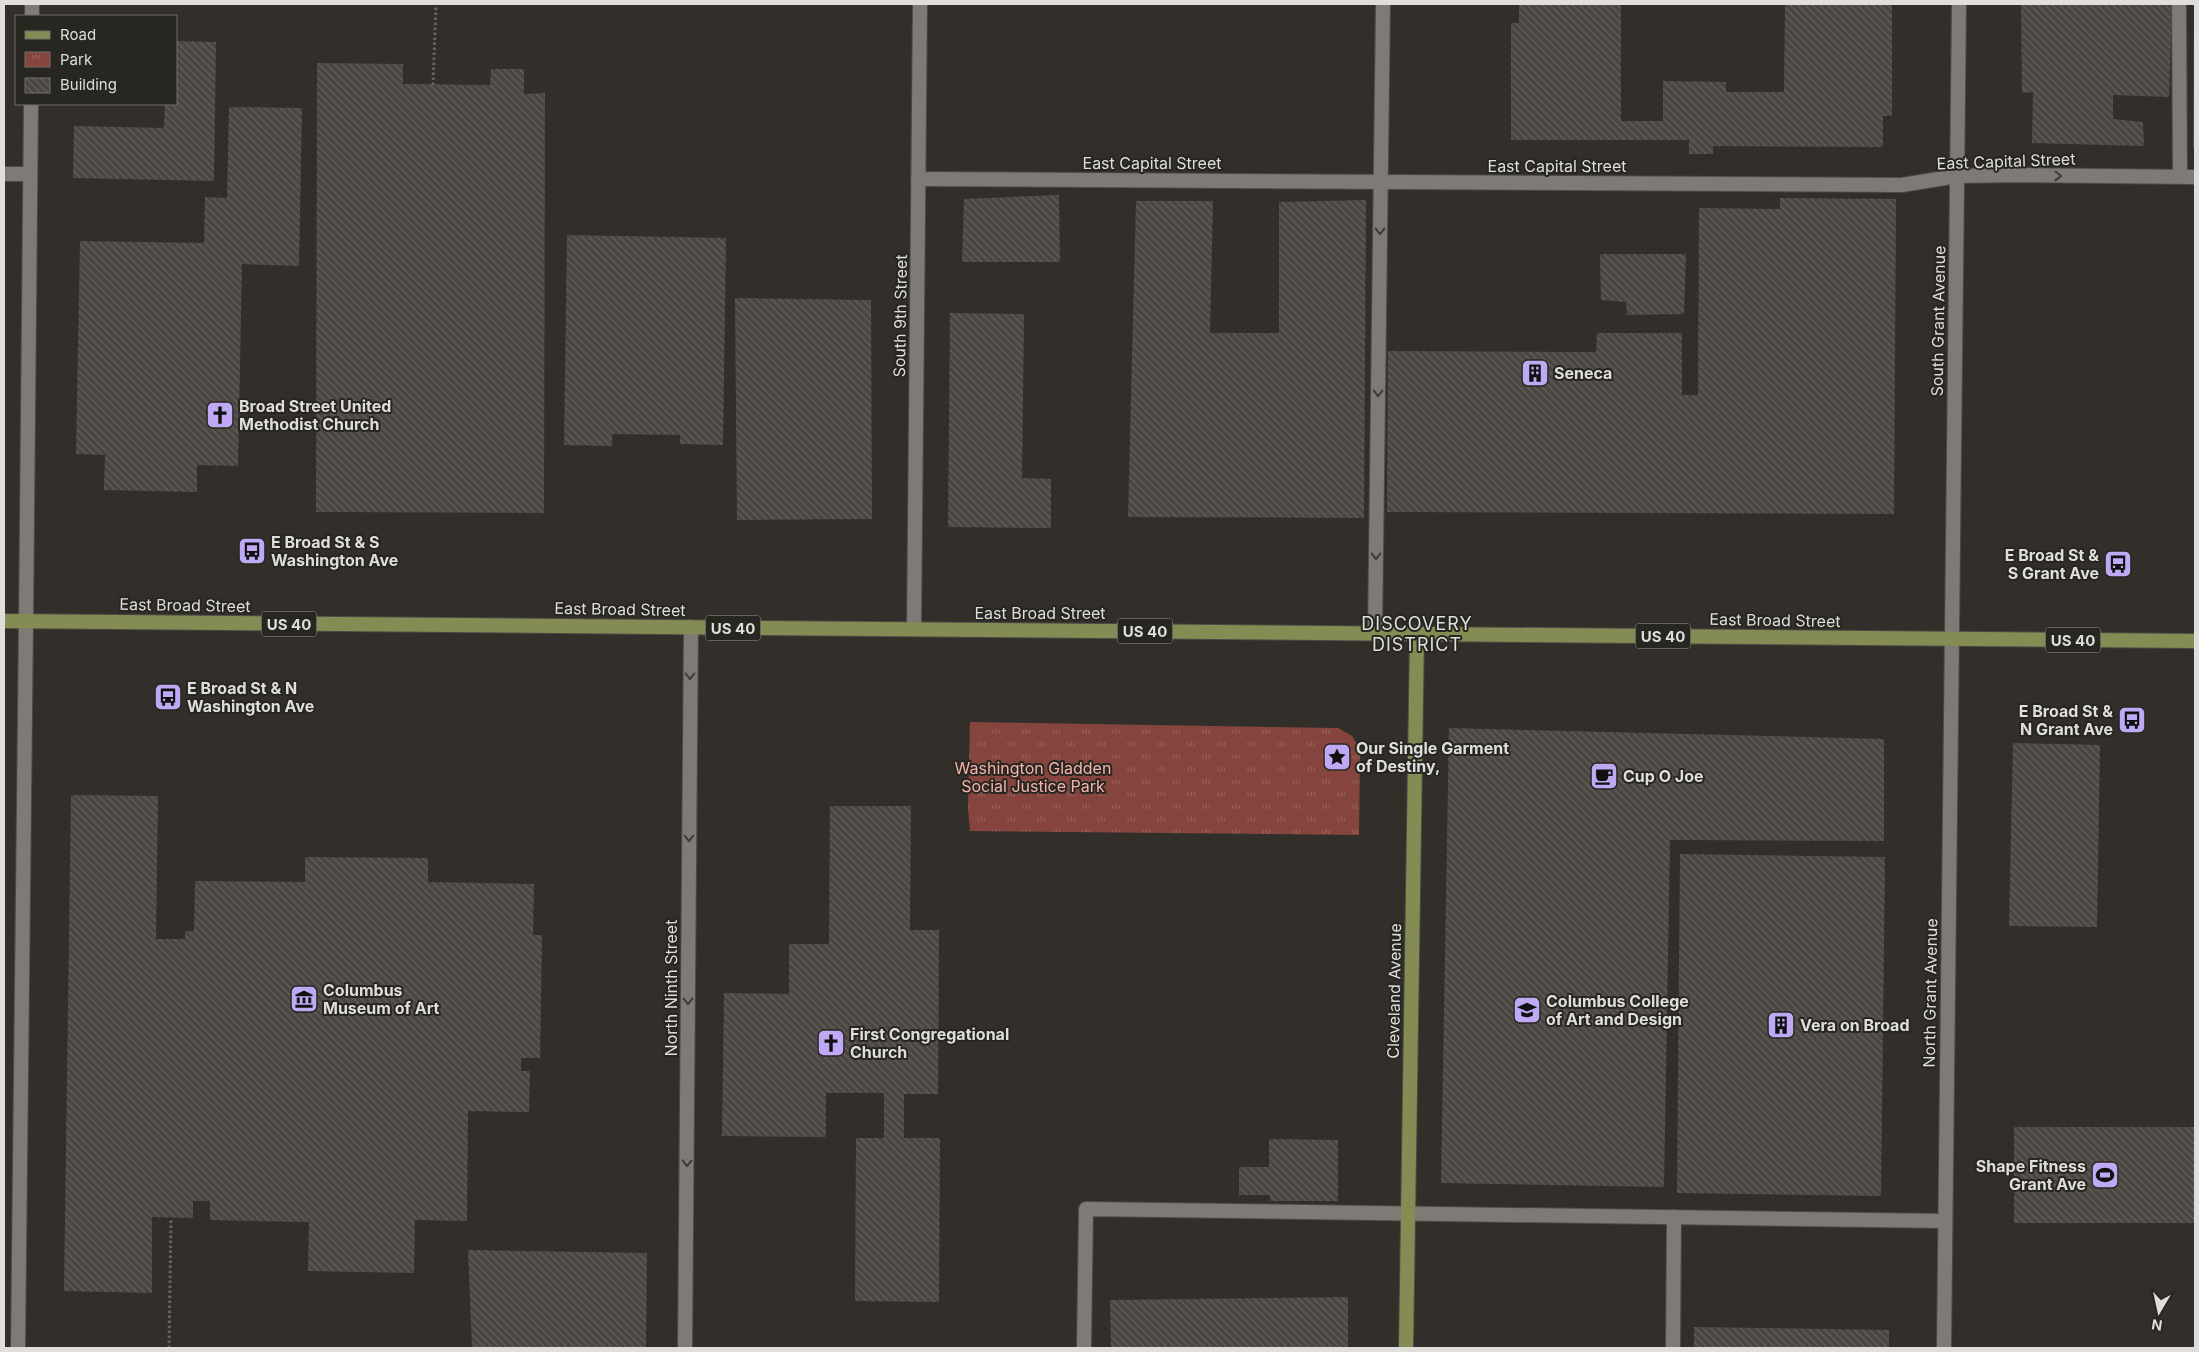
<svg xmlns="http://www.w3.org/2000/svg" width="2199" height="1352" font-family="Inter,sans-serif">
<defs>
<pattern id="park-tufts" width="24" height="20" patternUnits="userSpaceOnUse" patternTransform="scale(1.25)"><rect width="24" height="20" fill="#85453e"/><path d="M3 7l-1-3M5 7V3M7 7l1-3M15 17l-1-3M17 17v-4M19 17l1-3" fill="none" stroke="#965f59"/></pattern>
<pattern id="building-back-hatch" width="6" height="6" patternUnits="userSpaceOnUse" patternTransform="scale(1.25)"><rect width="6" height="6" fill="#4b4642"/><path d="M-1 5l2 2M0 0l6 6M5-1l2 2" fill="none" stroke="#64605d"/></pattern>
</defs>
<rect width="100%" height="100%" fill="#322f2b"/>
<path fill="url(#park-tufts)" d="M 970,722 L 1338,728 L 1352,736 L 1360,748 L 1359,835 L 970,831 L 968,809 Z"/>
<g fill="url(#building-back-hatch)">
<path d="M 1519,4 L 1621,4 L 1621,121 L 1663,121 L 1663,81 L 1726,82 L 1726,92 L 1784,92 L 1785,4 L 1892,4 L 1892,116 L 1883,116 L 1883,147 L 1713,146 L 1713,154 L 1689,154 L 1689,140 L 1511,140 L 1511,23 L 1519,23 Z"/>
<path d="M 2021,4 L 2172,4 L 2169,97 L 2113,95 L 2113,119 L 2143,122 L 2144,146 L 2032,143 L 2033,92 L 2022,93 Z"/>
<path d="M 2194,13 L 2195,13 L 2195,148 L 2193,148 Z"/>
<path d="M 176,41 L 216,42 L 214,181 L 73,178 L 74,126 L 164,128 L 165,104 L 176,104 Z"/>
<path d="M 317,63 L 403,64 L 403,84 L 490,85 L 491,69 L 524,69 L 524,94 L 545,93 L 544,513 L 316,512 Z"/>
<path d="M 229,107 L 302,108 L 299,266 L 242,264 L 238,466 L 197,465 L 197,492 L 104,490 L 105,455 L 76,454 L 80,241 L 204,243 L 205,197 L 227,198 Z"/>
<path d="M 1059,195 L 1060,262 L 962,262 L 964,199 Z"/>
<path d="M 1780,198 L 1896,199 L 1894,514 L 1387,512 L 1388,351 L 1596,352 L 1597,333 L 1682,333 L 1682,395 L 1698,395 L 1699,208 L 1780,209 Z"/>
<path d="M 1366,200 L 1364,518 L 1128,517 L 1136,201 L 1213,201 L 1210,333 L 1279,333 L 1279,202 Z"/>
<path d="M 567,235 L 726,238 L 723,445 L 680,444 L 680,435 L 612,434 L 612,446 L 564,445 Z"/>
<path d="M 1600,254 L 1686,254 L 1684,314 L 1627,315 L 1626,302 L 1601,300 Z"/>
<path d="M 735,298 L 871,300 L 872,519 L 737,520 Z"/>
<path d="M 950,313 L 1024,314 L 1022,478 L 1051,479 L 1051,528 L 948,527 Z"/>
<path d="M 1449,728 L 1884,739 L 1884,841 L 1670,840 L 1664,1187 L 1441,1183 Z"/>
<path d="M 2013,743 L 2100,745 L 2097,927 L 2009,926 Z"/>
<path d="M 71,795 L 158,796 L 156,939 L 185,939 L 185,931 L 194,931 L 195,881 L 305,882 L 305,857 L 428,858 L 428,882 L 534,884 L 533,935 L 542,935 L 540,1058 L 521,1058 L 521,1071 L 530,1071 L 529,1112 L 468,1111 L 467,1221 L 415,1220 L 414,1273 L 308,1271 L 309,1222 L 210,1220 L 210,1201 L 193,1201 L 193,1218 L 152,1217 L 152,1293 L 64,1291 Z"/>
<path d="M 830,806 L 911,806 L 910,930 L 939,930 L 938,1094 L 904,1094 L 904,1138 L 940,1138 L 939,1302 L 855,1301 L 856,1138 L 884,1138 L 884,1093 L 826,1093 L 826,1137 L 722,1136 L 724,993 L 789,994 L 789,944 L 829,944 Z"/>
<path d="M 1680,854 L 1885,857 L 1881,1196 L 1677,1193 Z"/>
<rect x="2014" y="1127" width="181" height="96"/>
<path d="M 1269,1139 L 1338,1140 L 1338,1201 L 1270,1201 L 1270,1195 L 1239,1195 L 1239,1167 L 1269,1167 Z"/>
<path d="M 468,1250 L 647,1253 L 646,1348 L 472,1348 Z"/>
<path d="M 1348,1297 L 1348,1348 L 1111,1348 L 1110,1300 Z"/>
<path d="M 1694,1327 L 1889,1330 L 1889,1348 L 1694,1348 Z"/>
</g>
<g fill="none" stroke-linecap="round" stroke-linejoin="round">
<g stroke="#4c4b47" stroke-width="16">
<g id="service">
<path d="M 2179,4 L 2180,176"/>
<path d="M 4,174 L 30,174"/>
<path d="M 918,179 L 1902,185 L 1957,176 L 2018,175 L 2195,177"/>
<path d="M 1375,633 L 1383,4"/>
<path d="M 1084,1348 L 1086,1209 L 1945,1221"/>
<path d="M 1673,1348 L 1674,1217"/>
</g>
</g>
<g stroke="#4c4b47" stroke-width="16">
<g id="minor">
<path d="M 914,629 L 920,4"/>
<path d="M 18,1348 L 26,621"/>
<path d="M 685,1348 L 691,627"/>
</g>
</g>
<g stroke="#4c4b47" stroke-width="16">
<g id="tertiary">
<path d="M 32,16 L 32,4"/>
<path d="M 26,621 L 31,104"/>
<path d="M 1944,1348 L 1959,4"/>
</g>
</g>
<g stroke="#4c4b47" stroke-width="16">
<g id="primary">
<path d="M 4,621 L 2195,641"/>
<path d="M 1406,1348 L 1417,633"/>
</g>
</g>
<g stroke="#676561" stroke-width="3" stroke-dasharray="2.5 2.5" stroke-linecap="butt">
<path d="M 433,85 L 436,4"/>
<path d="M 169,1348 L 171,1218"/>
</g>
<use href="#service" stroke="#7e7b76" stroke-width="14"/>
<use href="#minor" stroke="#7e7b76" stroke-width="14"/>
<use href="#tertiary" stroke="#7e7b76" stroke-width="14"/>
<use href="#primary" stroke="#858c53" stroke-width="14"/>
</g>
<defs><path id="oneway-chevron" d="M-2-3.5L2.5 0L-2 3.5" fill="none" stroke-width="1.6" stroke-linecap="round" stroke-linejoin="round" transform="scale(1.25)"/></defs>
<g stroke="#3e3b36">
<use href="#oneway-chevron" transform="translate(2058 176) rotate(1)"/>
<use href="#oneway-chevron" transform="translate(1380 231) rotate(91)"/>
<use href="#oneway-chevron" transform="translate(1378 393) rotate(91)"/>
<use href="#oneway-chevron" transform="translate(1376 556) rotate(90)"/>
<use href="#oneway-chevron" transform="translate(690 676) rotate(90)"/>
<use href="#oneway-chevron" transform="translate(689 838) rotate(90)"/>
<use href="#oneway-chevron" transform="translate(688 1001) rotate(90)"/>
<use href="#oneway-chevron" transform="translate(687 1163) rotate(91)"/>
</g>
<defs>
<g id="building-square" transform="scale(1.4375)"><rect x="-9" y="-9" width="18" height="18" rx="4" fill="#bfa9f4" stroke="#282621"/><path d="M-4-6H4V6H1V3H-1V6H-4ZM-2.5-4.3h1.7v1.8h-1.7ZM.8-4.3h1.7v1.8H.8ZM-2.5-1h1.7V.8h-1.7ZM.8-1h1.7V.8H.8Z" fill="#111"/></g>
<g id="church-square" transform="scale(1.4375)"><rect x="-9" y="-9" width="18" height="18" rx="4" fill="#bfa9f4" stroke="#282621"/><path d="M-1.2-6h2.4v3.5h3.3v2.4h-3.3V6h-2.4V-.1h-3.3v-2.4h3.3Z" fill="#111"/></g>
<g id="bus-square" transform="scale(1.4375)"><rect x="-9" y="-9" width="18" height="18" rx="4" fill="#bfa9f4" stroke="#282621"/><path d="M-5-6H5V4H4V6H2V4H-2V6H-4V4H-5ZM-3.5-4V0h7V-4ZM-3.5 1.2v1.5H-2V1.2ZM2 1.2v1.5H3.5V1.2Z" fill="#111"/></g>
<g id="sight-square" transform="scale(1.4375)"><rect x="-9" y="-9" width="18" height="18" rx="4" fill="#bfa9f4" stroke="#282621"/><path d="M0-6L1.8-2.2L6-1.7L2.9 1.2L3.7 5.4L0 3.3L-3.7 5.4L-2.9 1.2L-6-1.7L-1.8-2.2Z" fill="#111"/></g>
<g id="cafe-square" transform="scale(1.4375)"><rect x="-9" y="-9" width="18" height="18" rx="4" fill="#bfa9f4" stroke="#282621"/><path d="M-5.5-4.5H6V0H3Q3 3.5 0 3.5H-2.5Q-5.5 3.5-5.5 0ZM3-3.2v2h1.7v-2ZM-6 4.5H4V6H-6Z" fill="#111"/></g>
<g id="museum-square" transform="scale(1.4375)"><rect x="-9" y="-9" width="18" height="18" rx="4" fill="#bfa9f4" stroke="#282621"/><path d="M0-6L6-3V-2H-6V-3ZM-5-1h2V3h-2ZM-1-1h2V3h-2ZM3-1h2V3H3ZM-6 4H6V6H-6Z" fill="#111"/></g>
<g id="university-square" transform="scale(1.4375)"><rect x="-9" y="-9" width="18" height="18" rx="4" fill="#bfa9f4" stroke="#282621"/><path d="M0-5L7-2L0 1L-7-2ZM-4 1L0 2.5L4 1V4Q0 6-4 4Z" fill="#111"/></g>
<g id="stadium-square" transform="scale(1.4375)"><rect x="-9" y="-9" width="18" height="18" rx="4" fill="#bfa9f4" stroke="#282621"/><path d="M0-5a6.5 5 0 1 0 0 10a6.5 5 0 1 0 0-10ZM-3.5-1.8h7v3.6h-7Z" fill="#111"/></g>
</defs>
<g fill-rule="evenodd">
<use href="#building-square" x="1535" y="373"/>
<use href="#church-square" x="220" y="415"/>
<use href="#bus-square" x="252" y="551"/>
<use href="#bus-square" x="2118" y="564"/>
<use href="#bus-square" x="168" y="697"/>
<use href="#bus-square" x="2132" y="720"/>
<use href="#sight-square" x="1337" y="757"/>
<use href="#cafe-square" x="1604" y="776"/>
<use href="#museum-square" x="304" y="999"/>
<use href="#university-square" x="1527" y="1010"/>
<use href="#building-square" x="1781" y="1025"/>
<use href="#church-square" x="831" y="1043"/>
<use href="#stadium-square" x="2105" y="1175"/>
</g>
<g text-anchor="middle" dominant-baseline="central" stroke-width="4" stroke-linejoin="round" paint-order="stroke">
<g fill="#282621" stroke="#a8a7a3" stroke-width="1">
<rect x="261.5" y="611.5" width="55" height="25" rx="4"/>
<rect x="705.5" y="615.5" width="55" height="25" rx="4"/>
<rect x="1117.5" y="618.5" width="55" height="25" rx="4"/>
<rect x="1635.5" y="623.5" width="55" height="25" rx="4"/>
<rect x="2045.5" y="627.5" width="55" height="25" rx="4"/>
</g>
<g font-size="15" font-weight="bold" fill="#dfdedb">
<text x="289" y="624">US 40</text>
<text x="733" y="628">US 40</text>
<text x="1145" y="631">US 40</text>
<text x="1663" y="636">US 40</text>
<text x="2073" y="640">US 40</text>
</g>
<g font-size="16" fill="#dfdedb" stroke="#282621">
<text transform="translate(2006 161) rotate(-2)">East Capital Street</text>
<text x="1152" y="163">East Capital Street</text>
<text x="1557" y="166">East Capital Street</text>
<text transform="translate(900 316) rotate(-89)">South 9th Street</text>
<text transform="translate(1938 321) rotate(-89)">South Grant Avenue</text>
<text transform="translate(185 605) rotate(1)">East Broad Street</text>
<text transform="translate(620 609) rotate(1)">East Broad Street</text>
<text x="1040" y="613">East Broad Street</text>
<text transform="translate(1775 620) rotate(1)">East Broad Street</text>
<text transform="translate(671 988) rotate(-90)">North Ninth Street</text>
<text transform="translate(1394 991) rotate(-89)">Cleveland Avenue</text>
<text transform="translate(1930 993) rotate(-89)">North Grant Avenue</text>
</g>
<g font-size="16" font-weight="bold" fill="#dfdedb" stroke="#282621" text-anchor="start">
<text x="1554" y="373">Seneca</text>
<text x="239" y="406">Broad Street United<tspan x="239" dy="18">Methodist Church</tspan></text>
<text x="271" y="542">E Broad St &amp; S<tspan x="271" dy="18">Washington Ave</tspan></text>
<text x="2099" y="555" text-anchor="end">E Broad St &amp;<tspan x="2099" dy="18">S Grant Ave</tspan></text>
<text x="187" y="688">E Broad St &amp; N<tspan x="187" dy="18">Washington Ave</tspan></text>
<text x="2113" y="711" text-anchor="end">E Broad St &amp;<tspan x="2113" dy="18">N Grant Ave</tspan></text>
<text x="1356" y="748">Our Single Garment<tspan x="1356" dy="18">of Destiny,</tspan></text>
<text x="1623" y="776">Cup O Joe</text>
<text x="323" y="990">Columbus<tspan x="323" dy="18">Museum of Art</tspan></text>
<text x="1546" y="1001">Columbus College<tspan x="1546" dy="18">of Art and Design</tspan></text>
<text x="1800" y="1025">Vera on Broad</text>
<text x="850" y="1034">First Congregational<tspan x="850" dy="18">Church</tspan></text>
<text x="2086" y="1166" text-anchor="end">Shape Fitness<tspan x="2086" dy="18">Grant Ave</tspan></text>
</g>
<g font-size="16" fill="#f6b3ab" stroke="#282621">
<text x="1033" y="768">Washington Gladden<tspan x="1033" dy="18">Social Justice Park</tspan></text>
</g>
<g font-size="18" letter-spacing="1" fill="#dfdedb" stroke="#282621">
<text x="1417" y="623">DISCOVERY<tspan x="1417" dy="21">DISTRICT</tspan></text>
</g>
</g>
<rect width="2199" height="1352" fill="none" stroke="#dfdedb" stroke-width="10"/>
<rect x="15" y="15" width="162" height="90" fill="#282621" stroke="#71706b"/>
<rect x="25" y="31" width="25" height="8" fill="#858c53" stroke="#71706b"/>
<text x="60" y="40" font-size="15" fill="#dfdedb">Road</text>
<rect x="25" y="52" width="25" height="15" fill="url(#park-tufts)" stroke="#71706b"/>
<text x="60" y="65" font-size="15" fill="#dfdedb">Park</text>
<rect x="25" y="78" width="25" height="15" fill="url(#building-back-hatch)" stroke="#71706b"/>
<text x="60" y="90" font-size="15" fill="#dfdedb">Building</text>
<g transform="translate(2159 1312) rotate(189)" stroke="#282621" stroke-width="4" paint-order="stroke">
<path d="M0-4L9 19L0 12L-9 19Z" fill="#dfdedb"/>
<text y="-8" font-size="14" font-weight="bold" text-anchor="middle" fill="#dfdedb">N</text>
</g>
</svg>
